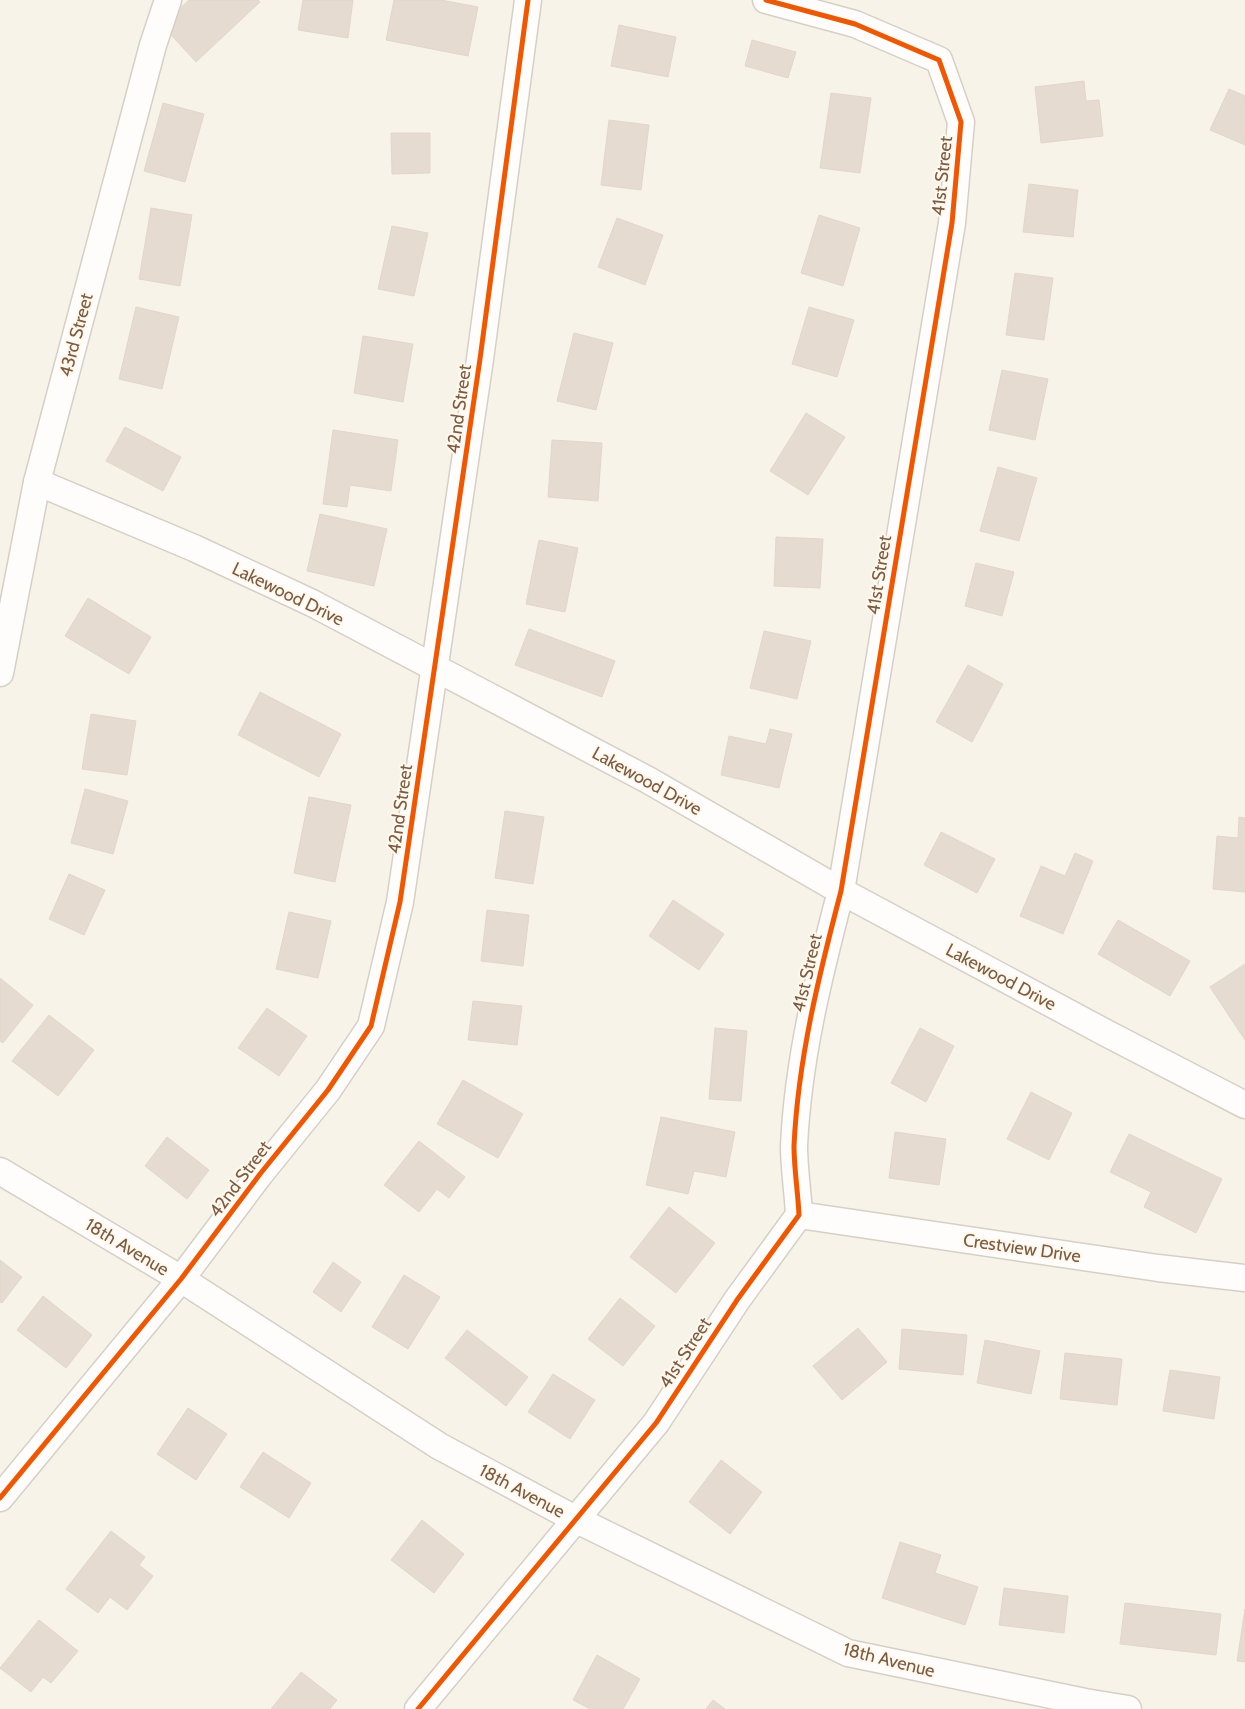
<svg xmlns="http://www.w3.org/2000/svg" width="1245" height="1709" font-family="Cabin,sans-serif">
<rect width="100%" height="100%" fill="#f8f3e9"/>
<g fill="#e5dbd0" stroke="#e2d6cb">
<path d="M 189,0 L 258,0 L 260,2 L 196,62 L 162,25 Z"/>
<path d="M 303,0 L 353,0 L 348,38 L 298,30 Z"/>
<path d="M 394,0 L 441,0 L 478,7 L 468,56 L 386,40 Z"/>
<path d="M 619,25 L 676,37 L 668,77 L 611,66 Z"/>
<path d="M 752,40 L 796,52 L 788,78 L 745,66 Z"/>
<path d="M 1084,81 L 1086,101 L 1099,100 L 1103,136 L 1041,143 L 1035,87 Z"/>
<path d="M 1229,89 L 1245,96 L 1245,145 L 1210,130 Z"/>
<path d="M 831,93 L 871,98 L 860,173 L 820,168 Z"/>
<path d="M 163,103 L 204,114 L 185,182 L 144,171 Z"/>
<path d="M 609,120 L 649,125 L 641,190 L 601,185 Z"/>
<path d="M 391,133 L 430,133 L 430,173 L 392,174 Z"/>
<path d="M 1029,184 L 1078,190 L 1073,237 L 1023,232 Z"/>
<path d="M 151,208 L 192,215 L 180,286 L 139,279 Z"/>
<path d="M 819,215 L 860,228 L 843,286 L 801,273 Z"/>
<path d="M 617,218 L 663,235 L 645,285 L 598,267 Z"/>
<path d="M 392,226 L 428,233 L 414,296 L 378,289 Z"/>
<path d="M 1015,273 L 1053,278 L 1044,340 L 1006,335 Z"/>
<path d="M 136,307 L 179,317 L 162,389 L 119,379 Z"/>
<path d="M 809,307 L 854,320 L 837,377 L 792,364 Z"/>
<path d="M 574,333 L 613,343 L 596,410 L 557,401 Z"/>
<path d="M 363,336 L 413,344 L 403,402 L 354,393 Z"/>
<path d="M 1002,370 L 1048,379 L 1035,440 L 989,430 Z"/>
<path d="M 806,413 L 845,437 L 808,495 L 770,471 Z"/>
<path d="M 125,427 L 181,457 L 163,491 L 106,461 Z"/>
<path d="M 333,430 L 398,440 L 391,491 L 350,485 L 347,507 L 323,504 Z"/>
<path d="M 552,440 L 602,443 L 598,501 L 548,497 Z"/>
<path d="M 998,467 L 1037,478 L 1019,541 L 980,531 Z"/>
<path d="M 320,514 L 387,529 L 374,586 L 307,571 Z"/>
<path d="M 776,537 L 823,539 L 820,588 L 774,586 Z"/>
<path d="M 539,540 L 578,548 L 565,612 L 526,604 Z"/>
<path d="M 976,563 L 1014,572 L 1002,616 L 965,606 Z"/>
<path d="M 88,598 L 151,637 L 129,674 L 65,636 Z"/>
<path d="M 529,629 L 615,661 L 602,697 L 515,665 Z"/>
<path d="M 764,631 L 811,641 L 797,699 L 750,688 Z"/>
<path d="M 968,665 L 1003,684 L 972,742 L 936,722 Z"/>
<path d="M 260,692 L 341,734 L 319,777 L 238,735 Z"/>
<path d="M 91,714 L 136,721 L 127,775 L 82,769 Z"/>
<path d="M 770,729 L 792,734 L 779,788 L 721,775 L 729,736 L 766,744 Z"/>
<path d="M 85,789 L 128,801 L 113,854 L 71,843 Z"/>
<path d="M 309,797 L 351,805 L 335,882 L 294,873 Z"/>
<path d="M 505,811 L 544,817 L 533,884 L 495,878 Z"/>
<path d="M 1239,817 L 1245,818 L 1245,892 L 1213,889 L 1217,836 L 1238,838 Z"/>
<path d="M 941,832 L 995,859 L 977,893 L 924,865 Z"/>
<path d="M 1075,853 L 1093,861 L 1063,934 L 1020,916 L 1041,866 L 1065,876 Z"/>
<path d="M 69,874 L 105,890 L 84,935 L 49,919 Z"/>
<path d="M 673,900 L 724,934 L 699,970 L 649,936 Z"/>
<path d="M 487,910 L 529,915 L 523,966 L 481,961 Z"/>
<path d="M 289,912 L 331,921 L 318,978 L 276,969 Z"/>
<path d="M 1118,920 L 1190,961 L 1170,996 L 1098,954 Z"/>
<path d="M 1245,964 L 1245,1040 L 1210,987 Z"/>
<path d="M 0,978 L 33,1005 L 3,1043 L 0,1041 Z"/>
<path d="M 473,1001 L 522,1006 L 517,1045 L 468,1040 Z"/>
<path d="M 267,1008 L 307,1036 L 279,1076 L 238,1048 Z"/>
<path d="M 49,1015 L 94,1050 L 58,1096 L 12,1061 Z"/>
<path d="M 715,1028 L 747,1031 L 741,1101 L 709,1099 Z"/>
<path d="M 920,1028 L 954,1046 L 926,1102 L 891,1083 Z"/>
<path d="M 463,1080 L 523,1114 L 498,1158 L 437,1124 Z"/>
<path d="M 1031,1092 L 1072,1113 L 1049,1160 L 1007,1139 Z"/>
<path d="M 661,1117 L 735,1132 L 726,1177 L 694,1171 L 688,1194 L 646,1185 Z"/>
<path d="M 895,1132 L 946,1139 L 939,1185 L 889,1178 Z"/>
<path d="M 1129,1134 L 1222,1179 L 1196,1233 L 1144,1207 L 1151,1192 L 1110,1172 Z"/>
<path d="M 167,1137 L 209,1170 L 187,1199 L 145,1166 Z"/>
<path d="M 419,1141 L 465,1177 L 449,1198 L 437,1189 L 419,1212 L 384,1185 Z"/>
<path d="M 669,1207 L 715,1243 L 676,1293 L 630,1257 Z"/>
<path d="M 0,1260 L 22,1277 L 2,1303 L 0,1302 Z"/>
<path d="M 333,1262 L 361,1282 L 341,1312 L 313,1292 Z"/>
<path d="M 404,1275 L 440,1297 L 408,1349 L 372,1327 Z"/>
<path d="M 43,1296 L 92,1335 L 66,1368 L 17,1330 Z"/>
<path d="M 620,1298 L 655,1326 L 623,1366 L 588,1339 Z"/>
<path d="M 858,1328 L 887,1362 L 842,1400 L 813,1366 Z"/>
<path d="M 902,1329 L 967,1335 L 963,1375 L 899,1369 Z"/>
<path d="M 467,1330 L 528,1377 L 506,1406 L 445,1358 Z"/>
<path d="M 985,1340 L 1040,1351 L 1031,1394 L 977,1383 Z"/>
<path d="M 1065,1353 L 1122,1359 L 1117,1405 L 1060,1399 Z"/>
<path d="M 1170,1370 L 1220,1377 L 1214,1419 L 1163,1411 Z"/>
<path d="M 553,1374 L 595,1400 L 570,1439 L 528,1412 Z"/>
<path d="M 188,1408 L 227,1434 L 196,1480 L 157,1454 Z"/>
<path d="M 263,1452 L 311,1483 L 289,1518 L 240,1487 Z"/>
<path d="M 721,1460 L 762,1492 L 730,1534 L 689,1502 Z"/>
<path d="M 422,1520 L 464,1554 L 434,1593 L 391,1560 Z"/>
<path d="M 111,1531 L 145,1557 L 139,1565 L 153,1576 L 127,1610 L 110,1597 L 98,1613 L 66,1589 Z"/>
<path d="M 900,1542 L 941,1555 L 935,1573 L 978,1587 L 965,1625 L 882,1598 Z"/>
<path d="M 1004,1588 L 1068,1596 L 1064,1633 L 999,1625 Z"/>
<path d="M 1125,1603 L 1221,1614 L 1216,1655 L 1120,1644 Z"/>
<path d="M 1245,1609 L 1245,1662 L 1237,1661 Z"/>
<path d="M 39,1620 L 78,1651 L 51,1683 L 43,1677 L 31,1692 L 0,1668 Z"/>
<path d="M 597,1655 L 640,1679 L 623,1709 L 590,1709 L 573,1700 Z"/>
<path d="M 301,1672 L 337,1700 L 330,1709 L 271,1709 Z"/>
<path d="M 713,1700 L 725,1709 L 706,1709 Z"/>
</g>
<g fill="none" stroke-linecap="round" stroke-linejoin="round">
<g stroke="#d6cfc6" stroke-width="29">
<g id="street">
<path d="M 37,482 L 194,548 L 312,603 L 648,780 L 841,891 L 1106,1033 L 1245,1105"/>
<path d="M 0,673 L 37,482 L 153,45 L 168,0"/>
<path d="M 0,1171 L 181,1279 L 439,1446 L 575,1519 L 848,1653 L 1085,1702 L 1128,1709"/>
<path d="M 799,1215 L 1158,1268 L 1245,1278"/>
<path d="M 0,1498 L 181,1279 L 260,1174 L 328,1090 L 371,1026 L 400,902 L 480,359 L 528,0"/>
<path d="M 418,1709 L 656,1423 L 737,1300 L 799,1215 C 798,1192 794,1169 794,1146 C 798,1059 819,975 841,891 L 952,223 L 961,122 L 939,60 L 855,24 L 766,0"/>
</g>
</g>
<use href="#street" stroke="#fefdfc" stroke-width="26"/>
<g stroke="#fff8eb" stroke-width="8">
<g id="cycleway">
<path d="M 0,1498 L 181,1279 L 260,1174 L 328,1090 L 371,1026 L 400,902 L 480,359 L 528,0"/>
<path d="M 418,1709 L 656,1423 L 737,1300 L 799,1215 C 798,1192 794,1169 794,1146 C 798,1059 819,975 841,891 L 952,223 L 961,122 L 939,60 L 855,24 L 766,0"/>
</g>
</g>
<use href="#cycleway" stroke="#e8590c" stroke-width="5"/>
</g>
<g text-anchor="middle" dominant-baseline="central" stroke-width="4" stroke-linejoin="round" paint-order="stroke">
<g font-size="18" fill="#795b46" stroke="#fff8eb">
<text transform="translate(942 176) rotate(-84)">41st Street</text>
<text transform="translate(76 335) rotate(-75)">43rd Street</text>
<text transform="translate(459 409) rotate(-82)">42nd Street</text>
<text transform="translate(879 575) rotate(-81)">41st Street</text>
<text transform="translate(288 594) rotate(26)">Lakewood Drive</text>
<text transform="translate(647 781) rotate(29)">Lakewood Drive</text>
<text transform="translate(400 809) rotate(-82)">42nd Street</text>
<text transform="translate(807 973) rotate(-77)">41st Street</text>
<text transform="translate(1001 977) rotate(28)">Lakewood Drive</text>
<text transform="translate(240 1179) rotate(-53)">42nd Street</text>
<text transform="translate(127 1247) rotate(31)">18th Avenue</text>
<text transform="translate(1022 1248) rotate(8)">Crestview Drive</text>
<text transform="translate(685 1353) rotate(-57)">41st Street</text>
<text transform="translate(522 1491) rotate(28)">18th Avenue</text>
<text transform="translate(889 1660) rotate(14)">18th Avenue</text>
</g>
</g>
</svg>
